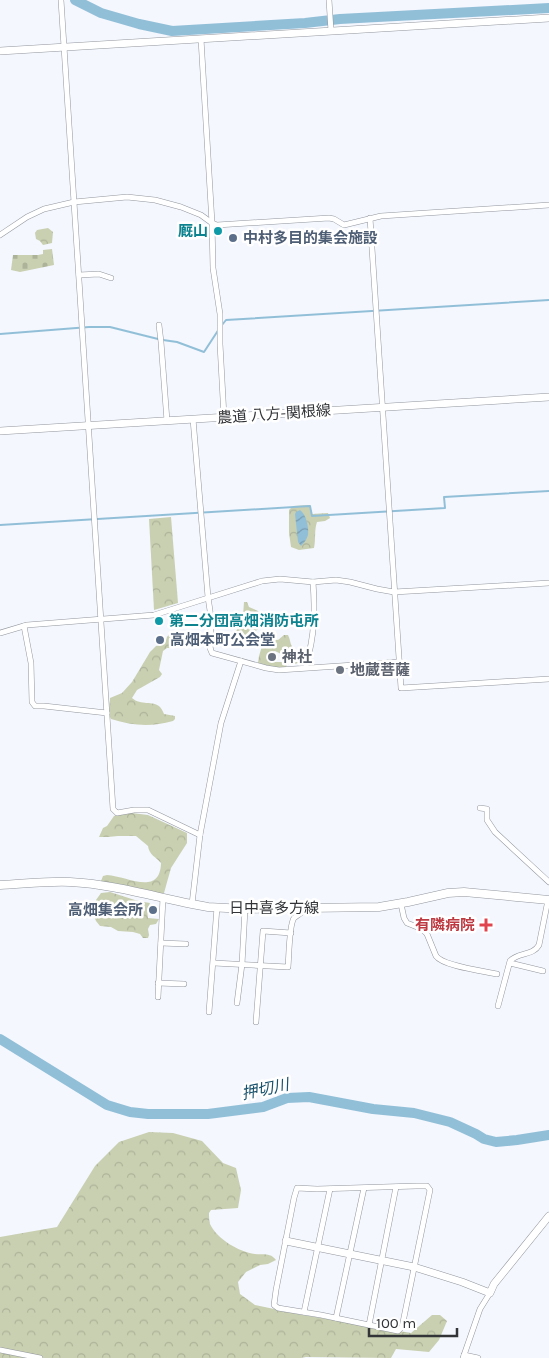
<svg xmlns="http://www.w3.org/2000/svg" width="549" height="1358" font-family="Karla,'Noto Sans JP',sans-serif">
<defs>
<pattern id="forest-crowns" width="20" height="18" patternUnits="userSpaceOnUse" patternTransform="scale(1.25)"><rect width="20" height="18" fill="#c9d0b1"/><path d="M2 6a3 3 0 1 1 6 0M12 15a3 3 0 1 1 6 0" fill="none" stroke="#adb399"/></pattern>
<pattern id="cemetery-stones" width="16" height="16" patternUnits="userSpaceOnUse" patternTransform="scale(1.25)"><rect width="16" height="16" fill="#c9d0b1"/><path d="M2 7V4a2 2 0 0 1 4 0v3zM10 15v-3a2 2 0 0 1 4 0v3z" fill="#adb399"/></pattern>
<pattern id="water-waves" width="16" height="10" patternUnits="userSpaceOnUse" patternTransform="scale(1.25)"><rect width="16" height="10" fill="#92bfd8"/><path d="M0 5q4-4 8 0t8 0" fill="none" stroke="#789cb0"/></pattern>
</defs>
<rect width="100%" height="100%" fill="#f4f7fe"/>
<g fill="url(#forest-crowns)">
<path d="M 48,228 L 53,232 L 52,243 L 43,245 L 40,241 L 36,239 L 35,233 L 37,230 Z"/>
<path d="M 310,505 L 312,514 L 328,513 L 330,518 L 325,521 L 317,522 C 314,531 316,539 314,548 L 299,550 L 291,547 L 289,533 L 289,510 L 293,506 Z"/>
<path d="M 171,517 L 178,603 L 154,610 L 149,519 Z"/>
<path d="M 244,602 L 247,602 L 249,607 L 258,611 L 262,619 L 260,628 L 254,632 L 252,637 C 245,641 237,643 233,635 L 240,626 L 249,620 L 250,618 L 248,615 L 243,616 Z"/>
<path d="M 177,633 C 179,638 180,643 176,648 L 167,648 L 163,651 L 159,670 L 162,674 L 160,677 L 137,690 L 132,698 C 141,706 153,700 160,707 C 162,709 163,712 164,714 L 175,716 L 175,719 L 173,721 C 151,727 133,726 111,719 L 109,715 L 110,698 L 122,693 L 132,682 L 150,652 L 156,646 L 165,644 L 167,637 L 169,634 Z"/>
<path d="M 284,635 L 288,635 C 291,641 290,646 295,651 L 303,651 L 305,653 L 301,662 L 295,664 L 288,655 L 281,654 L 275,651 L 267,654 L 267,658 L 273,662 L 286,662 L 287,664 L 286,668 L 276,668 L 258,663 L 259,656 L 262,646 L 259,639 L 261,636 L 278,640 Z"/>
<path d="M 124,812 L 148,815 L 187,833 L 187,843 L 171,868 L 164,893 L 159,896 L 130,889 L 120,884 L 114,886 L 101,881 L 103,876 L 107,875 C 127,876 160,897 161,863 C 156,857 149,855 148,846 L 136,836 L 118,836 L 108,837 L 99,837 L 103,828 L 107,826 L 114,816 Z"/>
<path d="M 110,892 L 138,901 L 150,903 L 147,910 L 148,918 L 159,919 L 156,924 L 150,925 L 148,929 L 149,935 L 148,938 L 143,938 L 140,934 L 133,932 L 118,931 L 111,927 L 100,926 L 96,921 L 93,914 L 96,900 L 101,893 Z"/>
<path d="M 149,1132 L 173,1133 L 202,1141 L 223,1163 L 236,1168 L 241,1190 L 238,1208 L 211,1210 L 209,1213 C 209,1216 209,1221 210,1224 C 217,1239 239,1252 255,1254 C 263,1255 270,1252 276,1260 L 268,1264 L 260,1265 L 246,1272 L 238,1282 L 240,1294 L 255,1305 L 303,1315 L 411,1333 L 432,1315 L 440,1315 L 447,1321 L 439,1340 L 429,1352 L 396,1349 L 391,1358 L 306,1357 L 301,1358 L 0,1358 L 0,1237 L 57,1227 L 95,1166 L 119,1142 Z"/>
</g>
<path fill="url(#cemetery-stones)" d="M 52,249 L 54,265 L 20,272 L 11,270 L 13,255 L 38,255 L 43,254 L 43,250 Z"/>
<path fill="url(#water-waves)" d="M 300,510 C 306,514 309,527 308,535 C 307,539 304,543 301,546 L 298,542 L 295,514 L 296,512 Z"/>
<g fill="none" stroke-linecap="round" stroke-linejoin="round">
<g stroke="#92bfd8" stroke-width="2">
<path d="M 222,325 L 226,320 L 549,300"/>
<path d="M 0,334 L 89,327 L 110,327 L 158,339"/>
<path d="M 163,340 L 177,342 L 204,352 L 219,329"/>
<path d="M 0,525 L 310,506 L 312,516 L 445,508 L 444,497 L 549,491"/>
</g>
<g stroke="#92bfd8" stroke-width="10">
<path d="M 75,0 L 101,13 L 139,24 L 172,31 L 305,23 L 340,19 L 549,8"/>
<path d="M 0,1039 L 107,1105 L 130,1112 L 148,1114 L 208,1114 L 263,1107 L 287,1098 L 309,1097 L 373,1109 L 414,1113 L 450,1122 L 476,1134 L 484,1139 L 496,1142 L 517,1140 L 549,1135"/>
</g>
<g stroke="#92969d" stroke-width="6">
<g id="minor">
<path d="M 61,0 L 113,809 L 117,813 L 134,810 L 148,810 L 200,835"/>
<path d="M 329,0 L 331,31"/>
<path d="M 201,39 L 212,223 L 213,268 L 220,314 L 220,344 L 224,417"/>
<path d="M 370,218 L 401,688 L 549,679"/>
<path d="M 0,235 L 27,217 L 44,209 L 74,202 L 127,197 L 155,200 L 181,207 L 201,215 L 212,223 L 217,225 L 329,218 L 334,219 L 344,225 L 381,216 L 549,205"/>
<path d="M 79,275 L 99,274 L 111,278"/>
<path d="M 159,325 L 161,342 L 167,421"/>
<path d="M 193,419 L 208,597 C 209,605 211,614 211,622 C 212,632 207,644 212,653 L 266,668 L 279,670 L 399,662"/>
<path d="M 24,626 L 31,663 L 32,702 L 35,706 L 44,706 L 107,713"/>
<path d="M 0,633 L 27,625 L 154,615 L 262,581 L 280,579 L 313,582 L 336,580 L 350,582 L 377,589 L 394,592 L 549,583"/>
<path d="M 306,667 L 306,664 C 315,636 315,610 313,582"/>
<path d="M 480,808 L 487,809 L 487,820 L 495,832 L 549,882"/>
<path d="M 192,904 L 200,835 L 221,723 L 241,661"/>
<path d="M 401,904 L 404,918 L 407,923 L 422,929 L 427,934 L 436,956 C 443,966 483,971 497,974"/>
<path d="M 161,943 L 186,944"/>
<path d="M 214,963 L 288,967 C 289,957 289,925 294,918 C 295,917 300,914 301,913 L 302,908"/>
<path d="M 510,963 L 543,971"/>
<path d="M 158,983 L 184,984"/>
<path d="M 158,997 L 163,898"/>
<path d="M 237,1003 L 242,964 L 245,909"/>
<path d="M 498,1006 L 510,961 C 518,952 533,956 539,945 L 548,900"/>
<path d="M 209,1012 L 217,907"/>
<path d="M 256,1022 L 263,931 L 291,933"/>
<path d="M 416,1186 L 427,1186 L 430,1190 L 402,1327 L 398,1331 L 321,1315 L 278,1308 L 274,1305 L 276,1290 L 294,1198 L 297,1188 L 317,1189 Z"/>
<path d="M 304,1312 L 330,1189"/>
<path d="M 336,1318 L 364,1188"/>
<path d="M 369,1325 L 396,1187"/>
<path d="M 0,1350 L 40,1358"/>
<path d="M 464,1355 L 478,1358"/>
<path d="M 463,1358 L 480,1309 L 490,1293"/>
</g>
</g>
<g stroke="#92969d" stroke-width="8">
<g id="tertiary">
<path d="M 0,51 L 549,18"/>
<path d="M 0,431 L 549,397"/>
<path d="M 286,1241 L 414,1267 L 462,1282 L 490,1293 L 494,1284 L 549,1216"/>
</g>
</g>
<g stroke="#92969d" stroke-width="9">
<path id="secondary" d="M 0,885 C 23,884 47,881 70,882 C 111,884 152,896 192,904 L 208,907 L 245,909 L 379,907 L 408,902 L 448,893 L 464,892 L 549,900"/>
</g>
<use href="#minor" stroke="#fff" stroke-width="5"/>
<use href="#tertiary" stroke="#fff" stroke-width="7"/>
<use href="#secondary" stroke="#fff" stroke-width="8"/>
</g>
<g fill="#0f9aa8" stroke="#fff" stroke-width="2">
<circle cx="218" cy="231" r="5"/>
<circle cx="159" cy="621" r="5"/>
</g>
<g fill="#5c6f8a" stroke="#fff" stroke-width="2">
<circle cx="233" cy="238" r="5"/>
<circle cx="160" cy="640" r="5"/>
<circle cx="153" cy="910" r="5"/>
</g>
<g fill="#6b7280" stroke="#fff" stroke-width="2">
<circle cx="272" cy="657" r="5"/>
<circle cx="340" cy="670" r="5"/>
</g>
<path fill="#e0444e" stroke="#fff" stroke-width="2" d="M483.5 917.5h5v5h5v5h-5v5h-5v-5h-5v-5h5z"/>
<g text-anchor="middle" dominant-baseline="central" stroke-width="5" stroke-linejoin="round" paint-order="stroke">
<g font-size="15" font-weight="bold" fill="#0d838f" stroke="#fff" text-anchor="end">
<text x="208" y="231">厩山</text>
<text x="169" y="621" text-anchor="start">第二分団高畑消防屯所</text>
</g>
<g font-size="15" font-weight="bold" fill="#4e5e75" stroke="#fff" text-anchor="start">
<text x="243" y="238">中村多目的集会施設</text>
<text x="170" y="640">高畑本町公会堂</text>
<text x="143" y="910" text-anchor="end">高畑集会所</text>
</g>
<g font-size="15" fill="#323437" stroke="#fff">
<text transform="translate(274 414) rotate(-4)">農道 八方-関根線</text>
<text x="274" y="908">日中喜多方線</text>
</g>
<g font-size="15" font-weight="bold" fill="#5b616d" stroke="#fff" text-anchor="start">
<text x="282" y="657">神社</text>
<text x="350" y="670">地蔵菩薩</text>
</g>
<g font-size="15" font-weight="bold" fill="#be3a42" stroke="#fff" text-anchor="end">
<text x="475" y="925">有隣病院</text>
</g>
<g font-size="16" font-style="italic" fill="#19526c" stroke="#fff">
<text transform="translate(265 1089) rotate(-12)">押切川</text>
</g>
</g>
<path d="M369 1328v8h88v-8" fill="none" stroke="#323437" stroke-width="2.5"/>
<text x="376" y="1328" font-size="15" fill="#323437" stroke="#ffffff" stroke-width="4" paint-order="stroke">100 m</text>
</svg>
